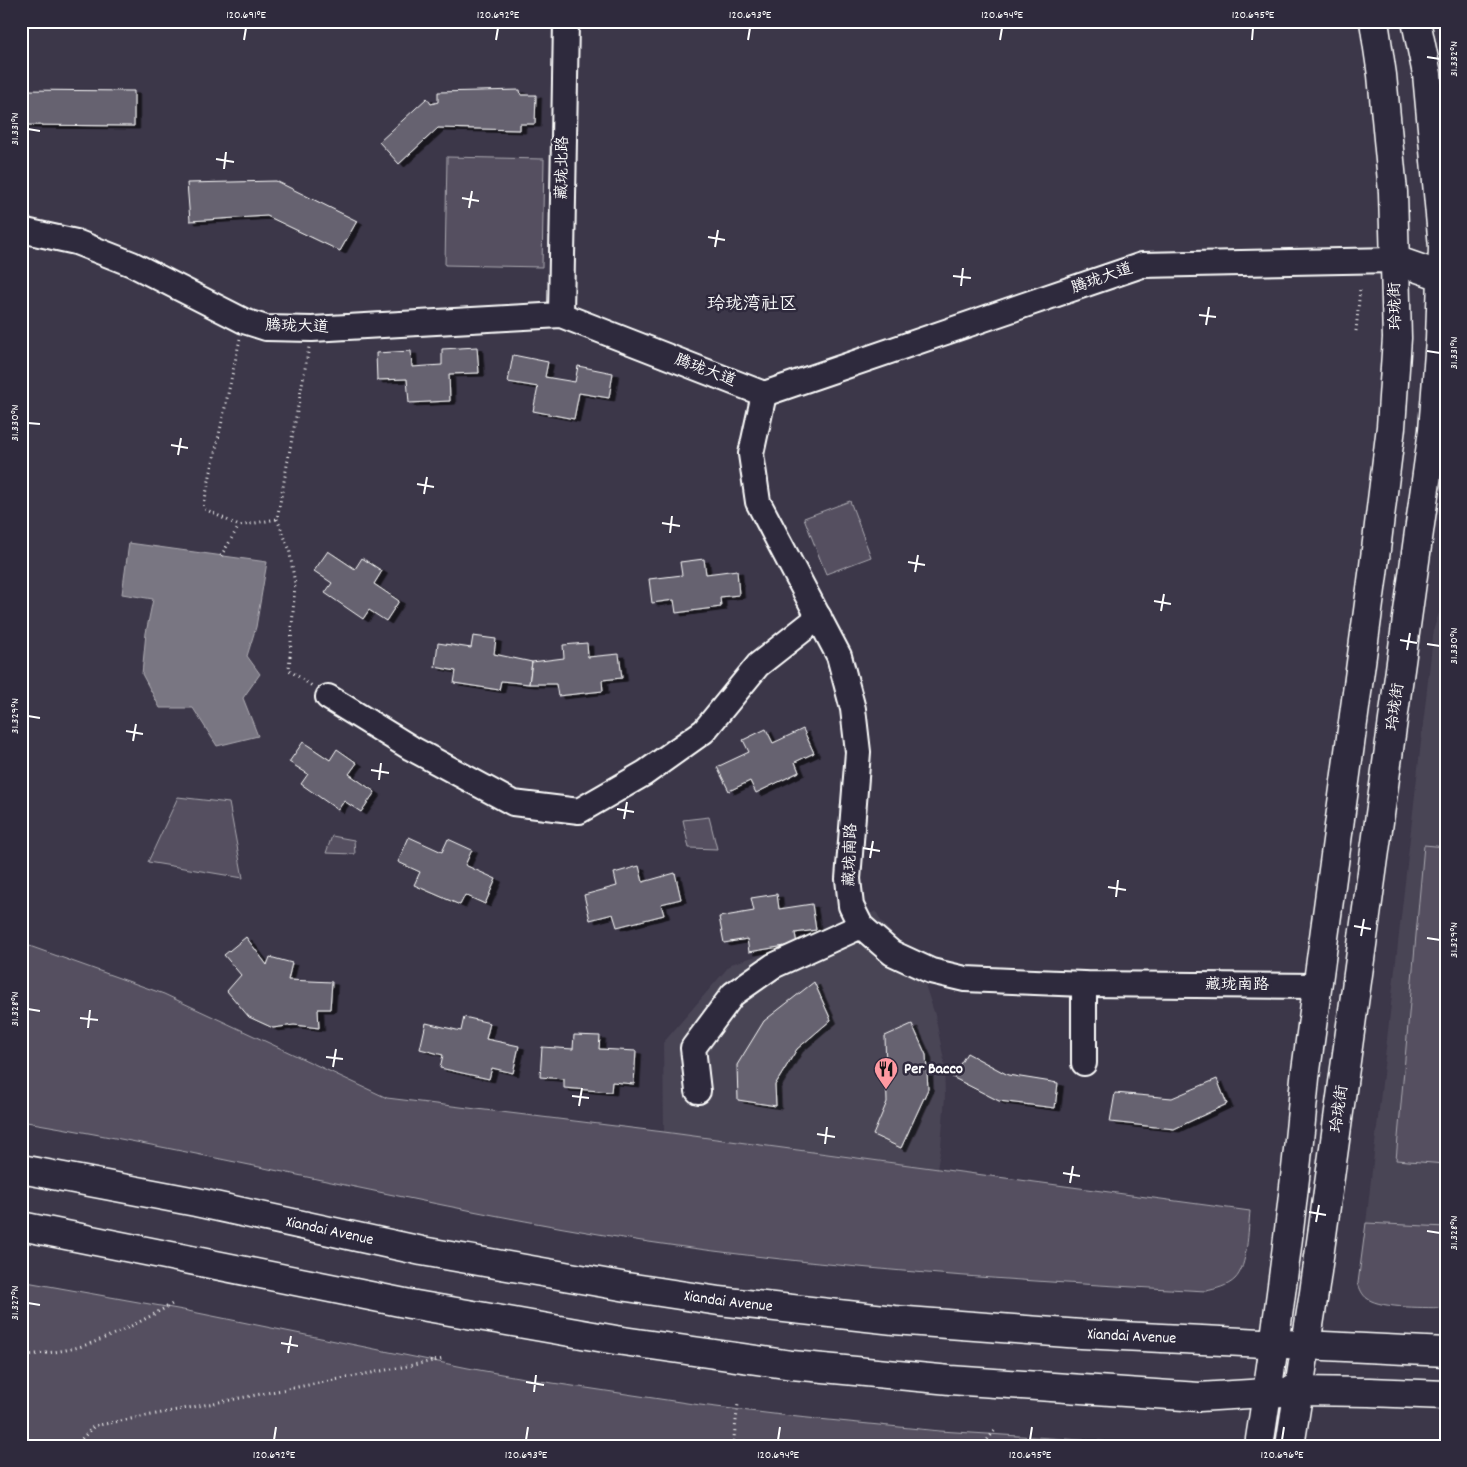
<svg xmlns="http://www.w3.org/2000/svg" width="1467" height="1467" font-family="Dekko,'LXGW WenKai TC',sans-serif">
<defs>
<filter id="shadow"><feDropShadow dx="5.5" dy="3" stdDeviation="0" flood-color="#0009"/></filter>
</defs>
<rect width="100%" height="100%" fill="#3c3749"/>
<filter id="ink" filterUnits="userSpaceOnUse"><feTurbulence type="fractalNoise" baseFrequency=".02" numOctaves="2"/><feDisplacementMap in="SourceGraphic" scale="10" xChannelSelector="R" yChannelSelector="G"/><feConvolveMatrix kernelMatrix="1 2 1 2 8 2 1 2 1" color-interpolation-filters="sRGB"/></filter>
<g filter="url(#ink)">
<g fill="#494455">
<path d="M 1446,592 L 1446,1227 L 1366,1223 L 1434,628 Z"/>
<path d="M 876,911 L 881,921 L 919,966 L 935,1015 L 944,1060 L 945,1097 L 941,1147 L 937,1169 L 664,1132 L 663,1043 L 731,964 L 826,934 Z"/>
</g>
<g fill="#555060" stroke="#aaa8b0">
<path d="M 447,157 L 544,159 L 542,267 L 445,265 Z"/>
<path d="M 850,501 L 871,557 L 826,574 L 804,518 Z"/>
<path d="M 178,797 L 229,803 L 243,878 L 148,862 Z"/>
<path d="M 709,817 L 717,849 L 689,848 L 683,820 Z"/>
<path d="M 332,836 L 354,840 L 355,854 L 326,853 Z"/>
<path d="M 1424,845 L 1446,847 L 1445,1164 L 1396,1160 Z"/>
<path d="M 21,943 L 164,994 L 387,1098 L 664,1132 L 1250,1211 C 1248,1230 1248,1266 1235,1279 C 1228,1286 1216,1289 1206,1291 C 1018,1281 829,1269 642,1241 C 434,1209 229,1156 21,1121 Z"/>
<path d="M 1366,1223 L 1446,1227 L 1446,1308 C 1428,1307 1382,1309 1368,1299 C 1362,1295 1360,1289 1358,1283 Z"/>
<path d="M 21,1281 L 183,1310 L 468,1368 L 546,1382 L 700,1405 L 798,1417 L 940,1431 L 1176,1446 L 21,1446 Z"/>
</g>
<path fill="#797682" stroke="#afadb4" d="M 129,543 L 267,562 L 256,627 L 247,656 L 260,674 L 243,698 L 258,736 L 217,746 L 193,708 L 160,708 L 142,674 L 146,633 L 153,599 L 122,594 Z"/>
<g fill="#666270" stroke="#fff" filter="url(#shadow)">
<path d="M 21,90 L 134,91 L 134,126 L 21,125 Z"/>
<path d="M 520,90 L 521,95 L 536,95 L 535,124 L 520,124 L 520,130 L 438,128 L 399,164 L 379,142 L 427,98 L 431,104 L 438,102 L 438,92 Z"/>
<path d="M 276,181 L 357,221 L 340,251 L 267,216 L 190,221 L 187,183 Z"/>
<path d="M 477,347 L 479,373 L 449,374 L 450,401 L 409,403 L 407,379 L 377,380 L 376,353 L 411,351 L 412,367 L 442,365 L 442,349 Z"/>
<path d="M 513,355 L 548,362 L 545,377 L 575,382 L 578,366 L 613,373 L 609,398 L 579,393 L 574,419 L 533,411 L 538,387 L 508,382 Z"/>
<path d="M 328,551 L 355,569 L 362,558 L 382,571 L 374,584 L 399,601 L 386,621 L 369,610 L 363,619 L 325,593 L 332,583 L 314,571 Z"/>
<path d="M 704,559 L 706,574 L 737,570 L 739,595 L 720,597 L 721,607 L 676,613 L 674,600 L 652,603 L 649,579 L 682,575 L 680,562 Z"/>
<path d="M 473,636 L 496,639 L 494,654 L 532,662 L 529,684 L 501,681 L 499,690 L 454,683 L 456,671 L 435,667 L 438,643 L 471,648 Z"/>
<path d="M 587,643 L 588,657 L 619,654 L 622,678 L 602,680 L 603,691 L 558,696 L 556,684 L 529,684 L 532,662 L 564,658 L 563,645 Z"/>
<path d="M 766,729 L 773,743 L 803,729 L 814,753 L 795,762 L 799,772 L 756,793 L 750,781 L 729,791 L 717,767 L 749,752 L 743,740 Z"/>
<path d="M 303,742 L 330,760 L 337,749 L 357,763 L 349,774 L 375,792 L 361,812 L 344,801 L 338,810 L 301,784 L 308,774 L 289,762 Z"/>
<path d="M 409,837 L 442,852 L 448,839 L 472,850 L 465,865 L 496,879 L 485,904 L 465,895 L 460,905 L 414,885 L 420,872 L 398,862 Z"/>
<path d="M 639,866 L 643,882 L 675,873 L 681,899 L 661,904 L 664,915 L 617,927 L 613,914 L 590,920 L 584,895 L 617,886 L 614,873 Z"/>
<path d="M 777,894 L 779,909 L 812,904 L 816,930 L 795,933 L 797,944 L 749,952 L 747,939 L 724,943 L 719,917 L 754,911 L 751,898 Z"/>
<path d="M 246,937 L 267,965 L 270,957 L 292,963 L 288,980 L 332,982 L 330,1009 L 318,1009 L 319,1028 L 294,1025 L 273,1028 L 249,1017 L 227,991 L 241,975 L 224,955 Z"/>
<path d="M 814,982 L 831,1020 L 797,1049 L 775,1085 L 776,1106 L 738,1100 L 737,1065 L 764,1021 Z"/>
<path d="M 464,1017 L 490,1023 L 486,1039 L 519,1046 L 513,1073 L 492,1068 L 489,1079 L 440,1068 L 443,1055 L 420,1049 L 426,1023 L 461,1031 Z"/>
<path d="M 912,1024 L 926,1055 L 928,1089 L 901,1148 L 873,1135 L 887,1102 L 885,1036 Z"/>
<path d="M 574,1035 L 600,1036 L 599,1049 L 636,1051 L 634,1084 L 612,1082 L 611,1092 L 564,1088 L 564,1079 L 540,1077 L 542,1047 L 573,1049 Z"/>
<path d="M 967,1053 L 1008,1075 L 1058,1083 L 1055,1108 L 999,1101 L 952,1077 Z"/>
<path d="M 1217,1079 L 1227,1104 L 1174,1129 L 1110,1122 L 1115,1093 L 1172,1098 Z"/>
</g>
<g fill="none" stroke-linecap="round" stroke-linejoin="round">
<g stroke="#fff" stroke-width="28">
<g id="minor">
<path d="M 21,230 L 76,242 L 132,264 L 244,321 L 266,328 L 312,329 L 561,315 L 764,394 L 1142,265 L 1395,260"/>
<path d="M 561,315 L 566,21"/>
<path d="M 764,394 L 751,454 L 758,502 L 839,656 L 853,709 L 858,752 L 848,879 L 851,906 L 861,926 L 892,953 L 931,971 L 965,979 L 1084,984 L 1317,986"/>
<path d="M 328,697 L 411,748 L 513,803 L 579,811 L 645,773 L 704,731 L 758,665 L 819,617"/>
<path d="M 1084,1063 L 1084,984"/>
<path d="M 698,1091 L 693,1048 L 733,994 L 773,966 L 861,926"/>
</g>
</g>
<g stroke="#fff" stroke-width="31">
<g id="major">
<path d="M 1395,260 L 1441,276 L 1446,276"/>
<path id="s1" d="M 21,1169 L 196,1202 L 422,1251 L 627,1287 L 719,1301 L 894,1320 L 1081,1334 L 1446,1352"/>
<path d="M 21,1226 L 410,1304 L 616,1340 L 792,1365 L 950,1380 L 1199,1397 L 1299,1391 L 1369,1392 L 1446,1395"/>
<path d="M 1259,1446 C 1278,1324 1294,1202 1305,1078 L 1373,574 L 1391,427 L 1397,338 L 1393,192 L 1382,75 L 1374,21"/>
<path d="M 1290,1446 L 1314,1293 L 1433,430 L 1440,340 L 1443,247 L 1427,74 L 1416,21"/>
</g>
</g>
<g stroke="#fff" stroke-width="3" stroke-dasharray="1 4" stroke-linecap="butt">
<path d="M 1356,331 L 1360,289"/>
<path d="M 240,339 L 203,508 L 239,526 L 277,519 L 309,347"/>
<path d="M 277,519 L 289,548 L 295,584 L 289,670 L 312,686"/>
<path d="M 221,556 L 239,526"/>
<path d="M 21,1355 C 46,1354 75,1350 97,1341 C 124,1331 149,1317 174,1303"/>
<path d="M 75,1446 L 94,1426 L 444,1359"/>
<path d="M 170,1446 L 212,1444 L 222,1446"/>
<path d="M 733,1446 L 738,1404"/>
<path d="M 980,1446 L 985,1443 L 995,1430"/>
<path d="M 1187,1446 L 1188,1445"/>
</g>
<use href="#minor" stroke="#2f2a3d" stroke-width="24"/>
<use href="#major" stroke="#2f2a3d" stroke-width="28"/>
</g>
</g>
<path fill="none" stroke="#fff" stroke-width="2" d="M 244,40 L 246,28M 496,40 L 498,28M 748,40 L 750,28M 1000,40 L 1002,28M 1252,40 L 1253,28M 1427,57 L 1440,59M 28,129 L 40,131M 216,159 L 234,162M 224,169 L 226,152M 462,198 L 479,201M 469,208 L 472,191M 708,237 L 725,240M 715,247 L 718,230M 953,276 L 971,278M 961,286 L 963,268M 1199,315 L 1216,317M 1206,325 L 1209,307M 1427,351 L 1440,353M 28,423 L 40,424M 171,445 L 188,448M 178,455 L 181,438M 417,484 L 434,487M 424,494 L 427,477M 662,523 L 680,526M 670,533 L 672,516M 908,562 L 925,565M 915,572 L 918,555M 1154,601 L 1171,604M 1161,611 L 1164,594M 1400,640 L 1417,643M 1427,644 L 1440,646M 1407,650 L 1410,633M 28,716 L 40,718M 126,731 L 143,734M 133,741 L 136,724M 371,770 L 389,773M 379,780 L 381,763M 617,809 L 634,812M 624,819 L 627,802M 863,848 L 880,851M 870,858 L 873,841M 1108,887 L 1126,890M 1116,897 L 1118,880M 1354,926 L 1371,929M 1361,936 L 1364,919M 1427,938 L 1440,940M 28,1009 L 40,1011M 80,1018 L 98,1020M 88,1028 L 90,1010M 326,1057 L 343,1059M 333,1067 L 336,1049M 572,1096 L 589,1098M 579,1106 L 582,1088M 817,1134 L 835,1137M 825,1144 L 827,1127M 1063,1173 L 1080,1176M 1070,1183 L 1073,1166M 1309,1212 L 1326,1215M 1316,1222 L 1319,1205M 1427,1231 L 1440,1233M 28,1303 L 40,1305M 281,1343 L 298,1346M 288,1353 L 291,1336M 526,1382 L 544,1385M 534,1392 L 536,1375M 274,1440 L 276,1427M 526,1440 L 528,1427M 778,1440 L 780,1427M 1030,1440 L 1032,1427M 1282,1440 L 1284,1427"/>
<defs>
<g id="restaurant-pin" transform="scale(1.25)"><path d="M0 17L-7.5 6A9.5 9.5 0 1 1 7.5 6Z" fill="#ff9aa2" stroke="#2f2a3d"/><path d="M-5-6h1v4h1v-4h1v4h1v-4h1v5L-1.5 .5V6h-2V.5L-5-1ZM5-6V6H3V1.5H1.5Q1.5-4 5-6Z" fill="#111"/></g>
</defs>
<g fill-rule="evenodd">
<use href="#restaurant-pin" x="886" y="1069"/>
</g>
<g text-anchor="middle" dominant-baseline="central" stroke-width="5" stroke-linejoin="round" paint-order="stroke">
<g font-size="16" fill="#fff" stroke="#2f2a3d">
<text transform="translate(563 168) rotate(-89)">藏珑北路</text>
<text transform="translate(1102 279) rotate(-19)">腾珑大道</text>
<text transform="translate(1396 306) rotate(-91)">玲珑街</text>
<text transform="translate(297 327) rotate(2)">腾珑大道</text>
<text transform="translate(705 371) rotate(21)">腾珑大道</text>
<text transform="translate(1396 707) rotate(-82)">玲珑街</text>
<text transform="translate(851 855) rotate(-88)">藏珑南路</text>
<text x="1237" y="985">藏珑南路</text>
<text transform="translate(1340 1109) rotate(-82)">玲珑街</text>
<text stroke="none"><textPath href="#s1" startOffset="315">Xiandai Avenue</textPath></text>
<text stroke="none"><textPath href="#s1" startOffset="720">Xiandai Avenue</textPath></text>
<text stroke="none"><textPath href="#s1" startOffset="1125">Xiandai Avenue</textPath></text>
</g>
<g font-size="16" font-weight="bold" fill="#fff" stroke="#2f2a3d" text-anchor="start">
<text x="904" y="1069">Per Bacco</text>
</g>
<g font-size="18" fill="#fff" stroke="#2f2a3d">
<text x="752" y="305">玲珑湾社区</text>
</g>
</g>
<rect width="1467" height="1467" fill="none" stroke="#2f2a3d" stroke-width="55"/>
<rect x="28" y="28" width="1412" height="1412" fill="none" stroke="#fff" stroke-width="2"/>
<g font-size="12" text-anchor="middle" fill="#fff">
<text x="246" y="18">120.691°E</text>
<text x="498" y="18">120.692°E</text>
<text x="750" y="18">120.693°E</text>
<text x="1002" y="18">120.694°E</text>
<text x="1253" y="18">120.695°E</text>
<text transform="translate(1453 59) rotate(-90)" y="4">31.332°N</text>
<text transform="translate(14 129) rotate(-90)" y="4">31.331°N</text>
<text transform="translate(1453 353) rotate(-90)" y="4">31.331°N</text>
<text transform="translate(14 423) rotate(-90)" y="4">31.330°N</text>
<text transform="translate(1453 646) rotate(-90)" y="4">31.330°N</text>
<text transform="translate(14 716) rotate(-90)" y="4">31.329°N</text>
<text transform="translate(1453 940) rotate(-90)" y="4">31.329°N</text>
<text transform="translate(14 1009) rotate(-90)" y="4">31.328°N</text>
<text transform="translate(1453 1233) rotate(-90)" y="4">31.328°N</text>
<text transform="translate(14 1303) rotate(-90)" y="4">31.327°N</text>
<text x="274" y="1458">120.692°E</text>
<text x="526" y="1458">120.693°E</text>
<text x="778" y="1458">120.694°E</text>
<text x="1030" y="1458">120.695°E</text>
<text x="1282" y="1458">120.696°E</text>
</g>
</svg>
